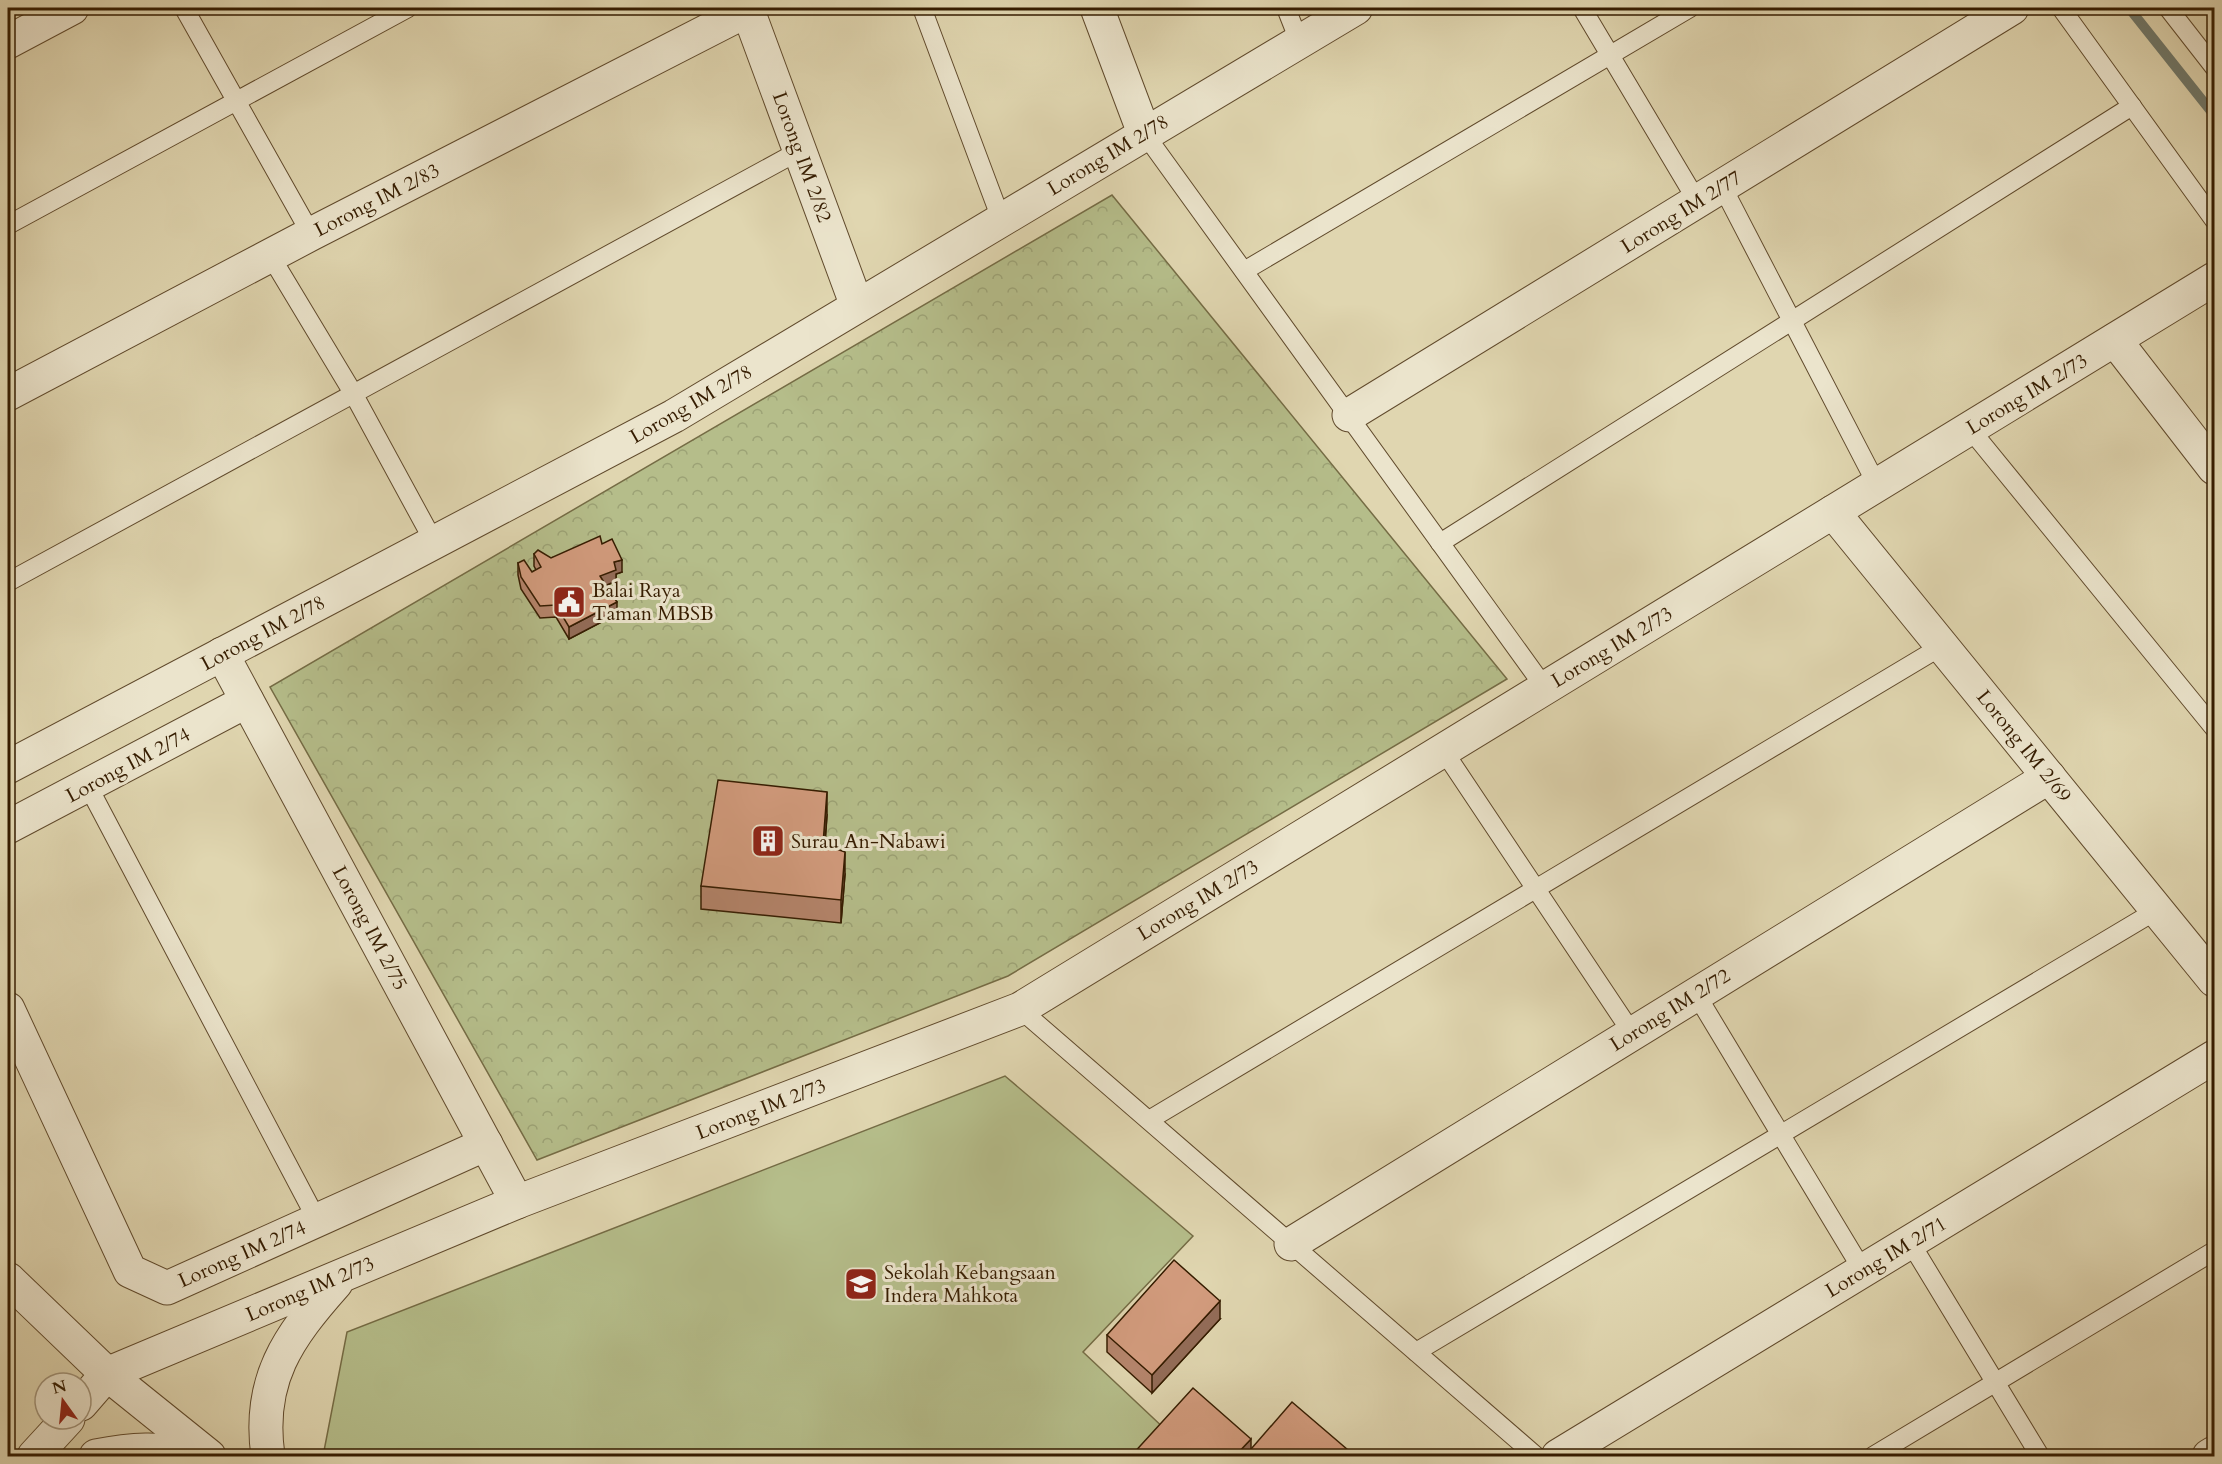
<svg xmlns="http://www.w3.org/2000/svg" width="2222" height="1464" font-family="Cardo,serif">
<defs>
<pattern id="park-crowns" width="20" height="18" patternUnits="userSpaceOnUse" patternTransform="scale(1.5)"><rect width="20" height="18" fill="#b5bd8a"/><path d="M2 6a3 3 0 1 1 6 0M12 15a3 3 0 1 1 6 0" fill="none" stroke="#9ca275"/></pattern>
</defs>
<rect width="100%" height="100%" fill="#e0d6b0"/>
<filter id="stains"><feTurbulence type="fractalNoise" baseFrequency=".00333" numOctaves="4"/><feColorMatrix values="0 0 0 0 .2 0 0 0 0 .09 0 0 0 0 .02 0 0 0 .5 -.17"/></filter>
<radialGradient id="worn" r=".72"><stop offset=".6" stop-color="#630" stop-opacity="0"/><stop offset="1" stop-color="#630" stop-opacity=".3"/></radialGradient>
<path fill="#b5bd8a" stroke="#756c45" stroke-width="1.5" d="M 1005,1076 L 1193,1236 L 1083,1352 L 1168,1432 L 1146,1456 L 323,1456 L 347,1332 Z"/>
<path fill="url(#park-crowns)" stroke="#756c45" stroke-width="1.5" d="M 1112,195 L 1507,679 L 1008,976 L 537,1160 L 270,687 Z"/>
<g fill="none" stroke-linecap="round" stroke-linejoin="round">
<path stroke="#6f796c" stroke-width="10" d="M 2129,8 L 2214,115"/>
<g stroke="#604a2c" stroke-width="20">
<g id="lane">
<path d="M 184,8 L 311,234"/>
<path d="M 922,8 L 1001,219"/>
<path d="M 1286,8 L 1299,41"/>
<path d="M 1582,8 L 1697,201"/>
<path d="M 2061,8 L 2214,220"/>
<path d="M 2168,8 L 2214,67"/>
<path d="M 1144,133 L 1545,688"/>
<path d="M 1722,186 L 1877,485"/>
<path d="M 8,225 L 408,8"/>
<path d="M 270,255 L 353,393 L 434,542"/>
<path d="M 1244,271 L 1690,8"/>
<path d="M 1970,429 L 2214,728"/>
<path d="M 1440,543 L 2132,106"/>
<path d="M 8,582 L 799,151"/>
<path d="M 1443,750 L 1632,1033"/>
<path d="M 88,786 L 317,1220"/>
<path d="M 1696,994 L 1863,1271"/>
<path d="M 1020,1009 L 1536,1456"/>
<path d="M 1149,1120 L 1942,646"/>
<path d="M 1910,1242 L 2040,1456"/>
<path d="M 1416,1352 L 2157,910"/>
<path d="M 1873,1456 L 2214,1251"/>
</g>
</g>
<g stroke="#604a2c" stroke-width="35">
<g id="street">
<path d="M 747,8 L 857,306"/>
<path d="M 1097,8 L 1144,133"/>
<path d="M 8,42 L 72,8"/>
<path d="M 2115,340 L 2214,468"/>
<path d="M 8,394 L 311,234 L 748,10"/>
<path d="M 1349,415 L 2012,8"/>
<path d="M 1833,512 L 2214,980"/>
<path d="M 222,654 L 517,1202"/>
<path d="M 8,767 L 674,416 L 1356,8"/>
<path d="M 8,827 L 247,701"/>
<path d="M 8,1009 L 130,1271 L 167,1288 L 486,1144"/>
<path d="M 1291,1244 L 2049,777"/>
<path d="M 8,1279 L 107,1374 L 209,1456"/>
<path d="M 81,1404 L 107,1374 L 517,1202 L 1020,1009 L 2214,279"/>
<path d="M 34,1456 L 68,1419"/>
<path d="M 96,1456 C 131,1449 160,1447 196,1456"/>
<path d="M 268,1456 C 257,1380 288,1337 336,1283"/>
<path d="M 1558,1456 L 2214,1057"/>
<path d="M 2209,1456 L 2214,1453"/>
</g>
</g>
<use href="#lane" stroke="#ebe4cc" stroke-width="18"/>
<use href="#street" stroke="#ebe4cc" stroke-width="33"/>
</g>
<g fill="#b5856c" stroke="#351c00" stroke-width="1.5">
<path d="M 602,544 L 622,572 L 616,574 L 616,581 L 607,585 L 617,614 L 569,639 L 556,617 L 540,618 L 521,589 L 518,575 L 518,563 L 532,572 L 536,570 L 534,566 L 534,554 L 551,558 Z"/>
<path d="M 827,815 L 825,845 L 845,874 L 841,923 L 701,909 L 701,886 Z"/>
<path d="M 1220,1319 L 1152,1393 L 1107,1352 L 1107,1335 Z"/>
</g>
<g fill="#936c58" stroke="#351c00" stroke-width="1.5">
<path d="M 622,560 L 622,572 L 616,574 L 616,581 L 600,588 L 600,576 L 614,562 Z"/>
<path d="M 617,602 L 617,614 L 569,639 L 569,627 Z"/>
<path d="M 827,792 L 827,815 L 823,867 L 823,844 Z"/>
<path d="M 845,852 L 845,874 L 841,923 L 841,900 Z"/>
<path d="M 1220,1301 L 1220,1319 L 1152,1393 L 1152,1375 Z"/>
<path d="M 1251,1439 L 1251,1456 L 1235,1456 Z"/>
</g>
<g fill="#d29b7d" stroke="#351c00" stroke-width="1.5">
<path d="M 600,536 L 602,544 L 612,539 L 622,560 L 614,562 L 616,570 L 600,576 L 617,602 L 569,627 L 556,605 L 540,606 L 521,577 L 518,563 L 524,560 L 532,572 L 541,567 L 534,554 L 538,550 L 551,558 Z"/>
<path d="M 718,780 L 827,792 L 823,844 L 845,852 L 841,900 L 701,886 Z"/>
<path d="M 1174,1260 L 1220,1301 L 1152,1375 L 1107,1335 Z"/>
<path d="M 1193,1388 L 1251,1439 L 1235,1456 L 1131,1456 Z"/>
<path d="M 1292,1402 L 1355,1456 L 1245,1456 Z"/>
</g>
<defs>
<g id="civic-square" transform="scale(1.725)"><rect x="-9" y="-9" width="18" height="18" rx="4" fill="#8f2418" stroke="#ebe4cc"/><path d="M-.6-6.5H3V-4.5H.6V-3L4-1V1h2V6H-6V1h2V-1L-.6-3ZM-1.2 2.5V6h2.4V2.5Z" fill="#fff"/></g>
<g id="building-square" transform="scale(1.725)"><rect x="-9" y="-9" width="18" height="18" rx="4" fill="#8f2418" stroke="#ebe4cc"/><path d="M-4-6H4V6H1V3H-1V6H-4ZM-2.5-4.3h1.7v1.8h-1.7ZM.8-4.3h1.7v1.8H.8ZM-2.5-1h1.7V.8h-1.7ZM.8-1h1.7V.8H.8Z" fill="#fff"/></g>
<g id="school-square" transform="scale(1.725)"><rect x="-9" y="-9" width="18" height="18" rx="4" fill="#8f2418" stroke="#ebe4cc"/><path d="M0-5L7-2L0 1L-7-2ZM-4 1L0 2.5L4 1V4Q0 6-4 4Z" fill="#fff"/></g>
</defs>
<g fill-rule="evenodd">
<use href="#civic-square" x="569" y="602"/>
<use href="#building-square" x="768" y="841"/>
<use href="#school-square" x="861" y="1284"/>
</g>
<g text-anchor="middle" dominant-baseline="central" stroke-width="6" stroke-linejoin="round" paint-order="stroke">
<g font-size="20" fill="#351c00" stroke="#ebe4cc">
<text transform="translate(1108 155) rotate(-31)">Lorong IM 2/78</text>
<text transform="translate(802 157) rotate(70)">Lorong IM 2/82</text>
<text transform="translate(377 200) rotate(-27)">Lorong IM 2/83</text>
<text transform="translate(1681 212) rotate(-32)">Lorong IM 2/77</text>
<text transform="translate(2027 394) rotate(-31)">Lorong IM 2/73</text>
<text transform="translate(691 404) rotate(-30)">Lorong IM 2/78</text>
<text transform="translate(263 633) rotate(-28)">Lorong IM 2/78</text>
<text transform="translate(1612 647) rotate(-31)">Lorong IM 2/73</text>
<text transform="translate(2024 746) rotate(51)">Lorong IM 2/69</text>
<text transform="translate(128 765) rotate(-28)">Lorong IM 2/74</text>
<text transform="translate(1198 900) rotate(-31)">Lorong IM 2/73</text>
<text transform="translate(370 928) rotate(62)">Lorong IM 2/75</text>
<text transform="translate(1670 1010) rotate(-32)">Lorong IM 2/72</text>
<text transform="translate(761 1109) rotate(-21)">Lorong IM 2/73</text>
<text transform="translate(242 1254) rotate(-24)">Lorong IM 2/74</text>
<text transform="translate(1886 1257) rotate(-31)">Lorong IM 2/71</text>
<text transform="translate(310 1289) rotate(-23)">Lorong IM 2/73</text>
</g>
<g font-size="20" fill="#351c00" stroke="#ebe4cc" text-anchor="start">
<text x="592" y="590">Balai Raya<tspan x="592" dy="23">Taman MBSB</tspan></text>
<text x="791" y="841">Surau An-Nabawi</text>
<text x="884" y="1272">Sekolah Kebangsaan<tspan x="884" dy="23">Indera Mahkota</tspan></text>
</g>
</g>
<rect width="2222" height="1464" fill="none" stroke="#e0d6b0" stroke-width="30"/>
<rect x="9" y="9" width="2204" height="1446" fill="none" stroke="#351c00" stroke-width="3"/>
<rect x="15" y="15" width="2192" height="1434" fill="none" stroke="#351c00" stroke-width="1.5"/>
<g transform="translate(63 1401) rotate(345)"><circle r="28" fill="#ebe4cc" stroke="#a2947a" stroke-width="1.5"/>
<path d="M0-4.5L10 22L0 15L-10 22Z" fill="#8f2418"/>
<text y="-9" font-size="16" font-weight="bold" text-anchor="middle" fill="#351c00">N</text>
</g>
<rect width="100%" height="100%" filter="url(#stains)"/>
<rect width="100%" height="100%" fill="url(#worn)"/>
</svg>
